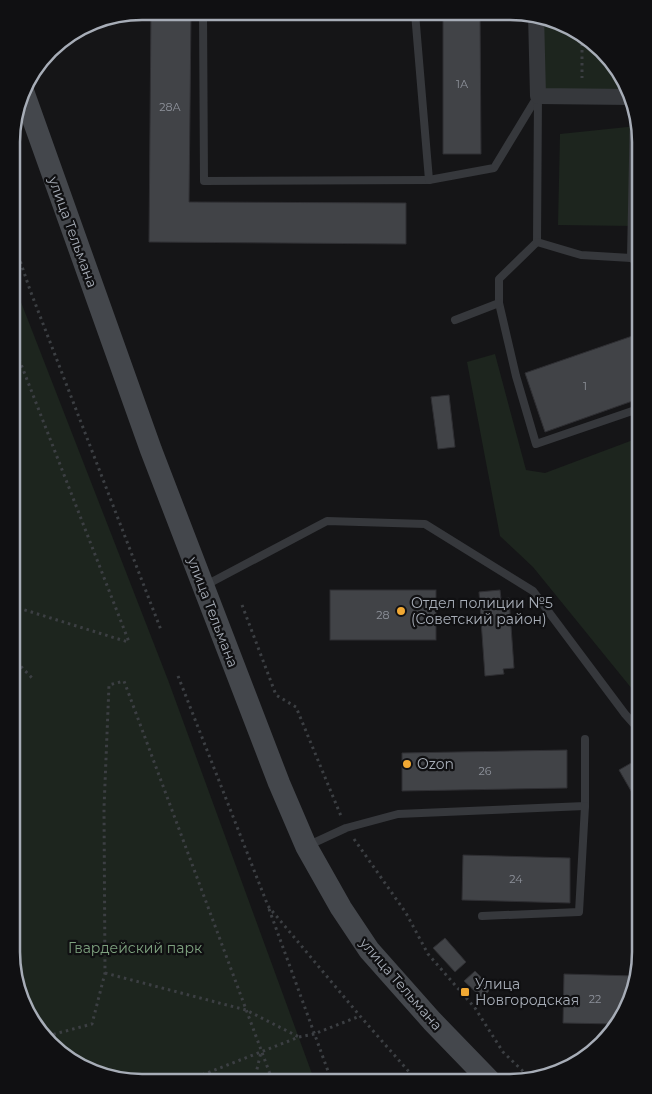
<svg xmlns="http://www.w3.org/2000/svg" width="652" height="1094" font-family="Montserrat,sans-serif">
<rect width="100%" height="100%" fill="#151517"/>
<g fill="#1d251e">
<path d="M 536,14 L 596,44 L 631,92 L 538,96 Z"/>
<path d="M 637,126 L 641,142 L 641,231 L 634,226 L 558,225 L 560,134 Z"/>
<path d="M 12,279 L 168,680 L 315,1082 L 125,1082 L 62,1055 L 21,1002 L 11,952 Z"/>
<path d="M 495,354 L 526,470 L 545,473 L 641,437 L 641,700 L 533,567 L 500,536 L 467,362 Z"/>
</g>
<g fill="#414347" stroke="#2f2f33">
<path d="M 151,11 L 191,12 L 189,202 L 406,203 L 406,244 L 149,242 Z"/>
<path d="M 443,13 L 480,13 L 481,154 L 443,154 Z"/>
<path d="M 641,333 L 641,398 L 545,432 L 525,373 Z"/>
<path d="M 449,395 L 455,447 L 438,449 L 431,397 Z"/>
<rect x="330" y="590" width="106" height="50"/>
<path d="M 500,590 L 501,599 L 509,598 L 514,668 L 503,669 L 504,674 L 485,676 L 479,592 Z"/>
<path d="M 567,750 L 567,788 L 402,791 L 402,753 Z"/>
<path d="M 638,759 L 641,763 L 641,793 L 634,796 L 619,770 Z"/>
<path d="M 463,855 L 570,858 L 570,903 L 462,900 Z"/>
<path d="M 445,938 L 466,962 L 455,972 L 433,948 Z"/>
<path d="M 475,971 L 492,988 L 482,998 L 464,981 Z"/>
<path d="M 564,974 L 635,976 L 616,1024 L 563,1023 Z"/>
</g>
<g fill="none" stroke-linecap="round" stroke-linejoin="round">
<g stroke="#3c3f43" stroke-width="3" stroke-dasharray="2.5 4" stroke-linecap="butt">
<path d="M 582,37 L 582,78"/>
<path d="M 12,237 L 30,290 L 161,630"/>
<path d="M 12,341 L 129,642"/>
<path d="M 242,605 L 276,695 L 296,707 L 341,816"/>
<path d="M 12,606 L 128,642"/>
<path d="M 12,657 L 32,678"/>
<path d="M 178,676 L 268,906 L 360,1016 L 418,1082"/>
<path d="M 354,839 L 406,913 L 428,954 L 475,1008 L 503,1052 L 531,1079"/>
<path d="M 269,909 L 332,1082"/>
<path d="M 105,973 L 246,1010 L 299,1037"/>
<path d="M 47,1036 L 92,1024 L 105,973 L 104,808 L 109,685 L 124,681 L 273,1082"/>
<path d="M 184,1082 L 299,1037 L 314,1034 L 360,1016"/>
<path d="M 254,1082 L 261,1052"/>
</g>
<g stroke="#36383c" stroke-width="8">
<path d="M 203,12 L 204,181 L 429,180"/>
<path d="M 415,13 L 429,180 L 494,168 L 537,97"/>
<path d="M 538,96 L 537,242 L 499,279 L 499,303 L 516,376 L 536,444 L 641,408"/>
<path d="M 537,242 L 581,255 L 631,258 L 641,264"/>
<path d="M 631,258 L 634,110"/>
<path d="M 455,320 L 499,303"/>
<path d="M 206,585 L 327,521 L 425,524 L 533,591 L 625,714 L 641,732"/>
<path d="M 307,846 L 346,828 L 398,814 L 585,806 L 585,739"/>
<path d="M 482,916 L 579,912 L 585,806"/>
</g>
<path stroke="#36383c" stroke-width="16" d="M 536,14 L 538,96 L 632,97"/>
<path stroke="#44474c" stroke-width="22" d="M 23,91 L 151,450 L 279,783 L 306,846 L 341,908 L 369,950 L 432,1021 L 492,1083"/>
</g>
<g fill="#f1a833" stroke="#101012" stroke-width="2">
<circle cx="401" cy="611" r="5"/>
<circle cx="407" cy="764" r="5"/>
<rect x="460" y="987" width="10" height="10" rx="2.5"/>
</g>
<g text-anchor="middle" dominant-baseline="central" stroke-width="4.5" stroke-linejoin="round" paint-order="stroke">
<g font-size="11" fill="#8e929b">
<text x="462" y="84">1А</text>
<text x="170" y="107">28А</text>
<text x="585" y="386">1</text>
<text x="383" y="615">28</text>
<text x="485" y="771">26</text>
<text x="516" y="879">24</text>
<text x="595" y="999">22</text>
</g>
<g font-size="14" fill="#a7adb7" stroke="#101012">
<text transform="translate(73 232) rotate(70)">улица Тельмана</text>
<text transform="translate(213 612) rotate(69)">улица Тельмана</text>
<text transform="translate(401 984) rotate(49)">улица Тельмана</text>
</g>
<g font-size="14" fill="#a7adb7" stroke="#101012" text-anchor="start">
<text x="411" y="603">Отдел полиции №5<tspan x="411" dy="16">(Советский район)</tspan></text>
<text x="417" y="764">Ozon</text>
<text x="475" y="984">Улица<tspan x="475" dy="16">Новгородская</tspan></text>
</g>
<g font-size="14" fill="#7ea27f" stroke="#101012">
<text x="135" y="948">Гвардейский парк</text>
</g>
</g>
<path d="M0 0H652V1094H0ZM142 20H510A122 122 0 0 1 632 142V952A122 122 0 0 1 510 1074H142A122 122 0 0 1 20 952V142A122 122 0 0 1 142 20Z" fill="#101012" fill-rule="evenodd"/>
<path fill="none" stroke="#a7adb7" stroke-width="2.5" d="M142 20H510A122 122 0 0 1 632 142V952A122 122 0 0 1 510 1074H142A122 122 0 0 1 20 952V142A122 122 0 0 1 142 20Z"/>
</svg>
